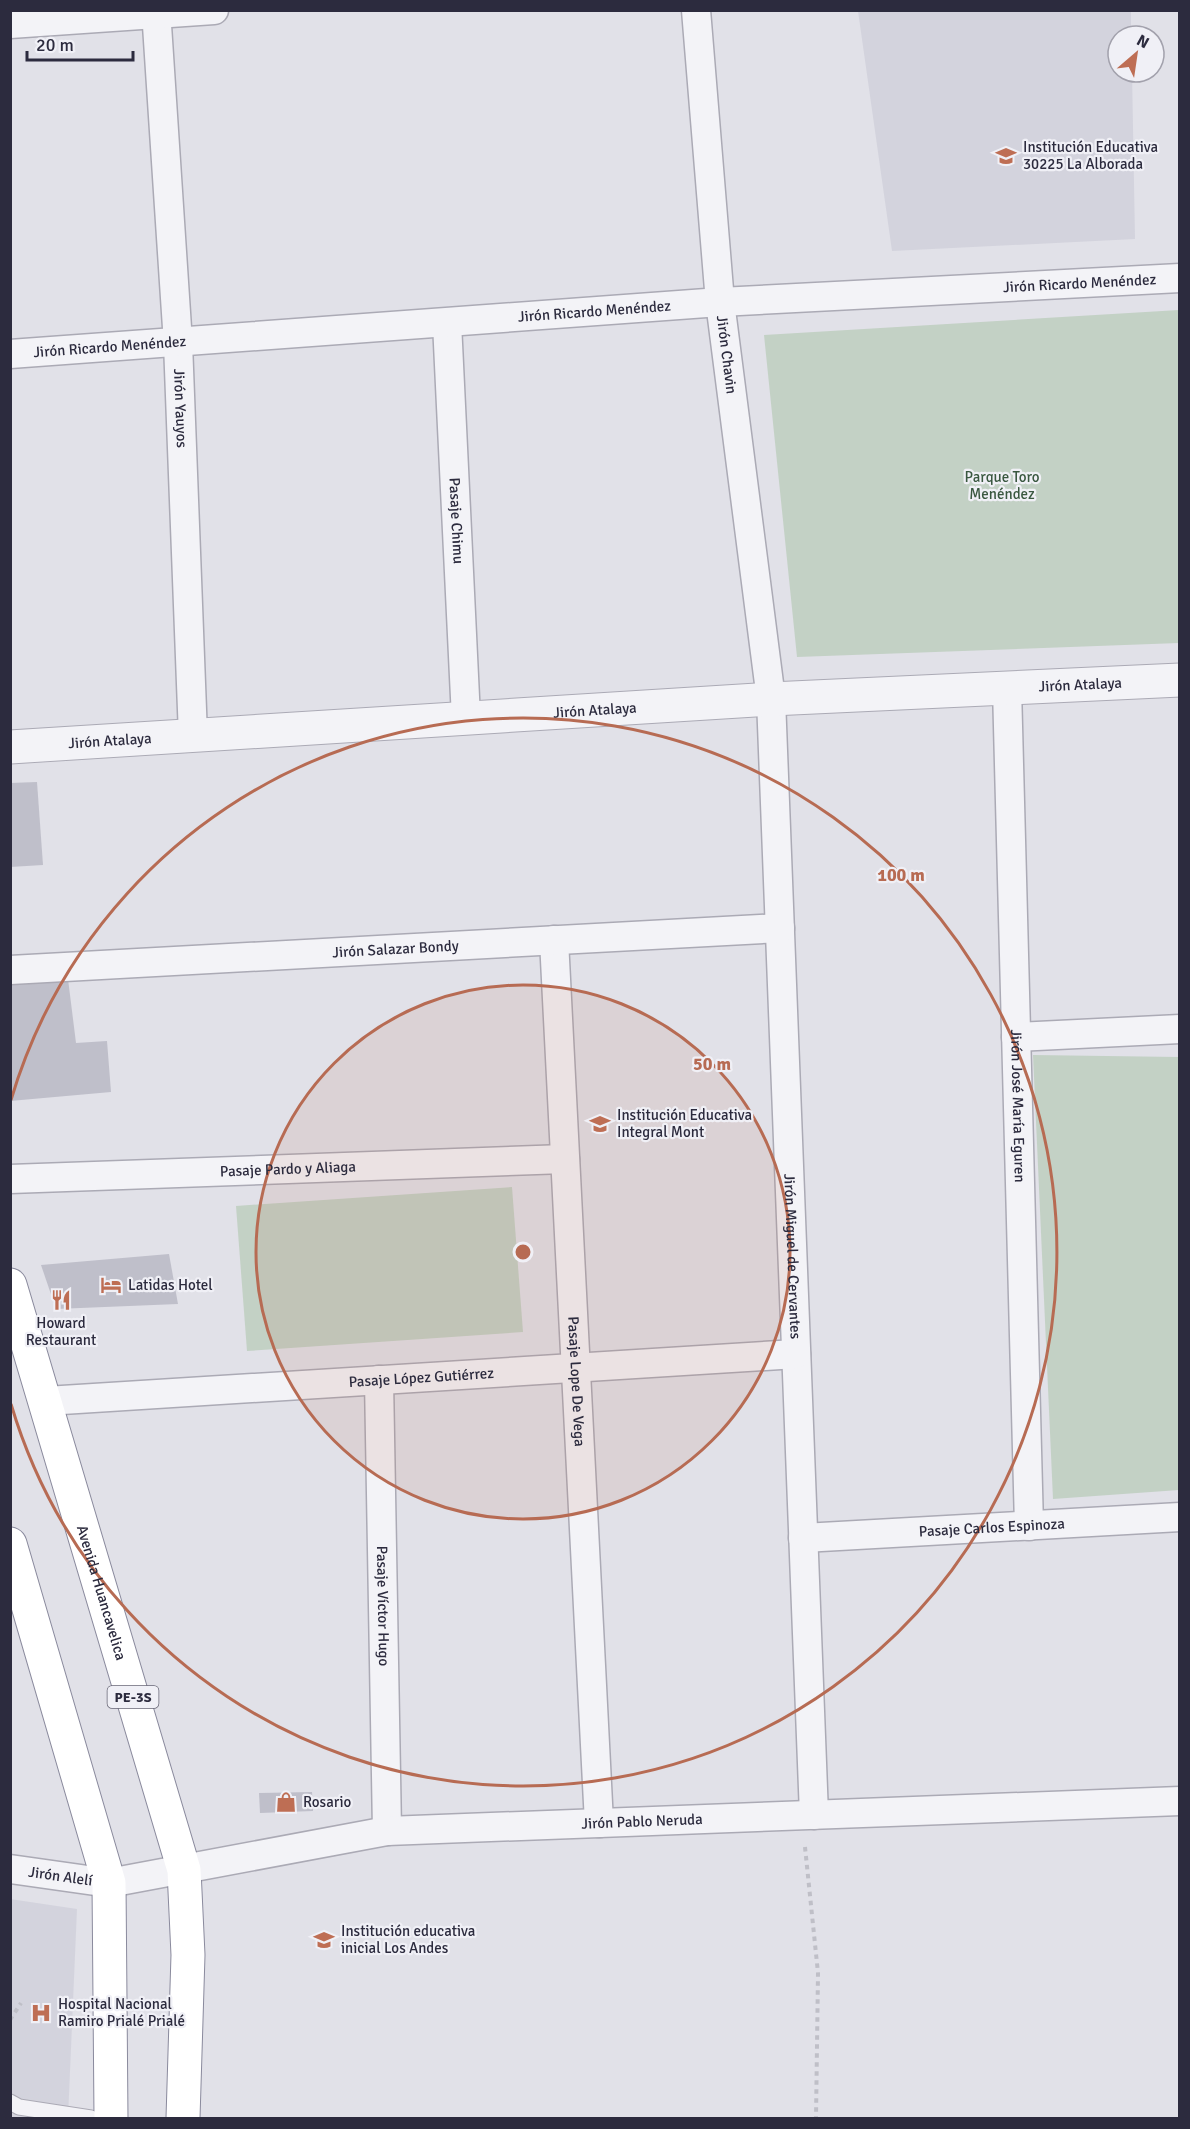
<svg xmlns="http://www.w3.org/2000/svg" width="1190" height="2129" font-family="Signika,sans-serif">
<rect width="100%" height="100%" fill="#e1e1e8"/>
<g fill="#d3d3dd">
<path d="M 858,11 L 1131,11 L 1131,36 L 1118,36 L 1118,72 L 1132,72 L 1135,239 L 892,251 Z"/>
<path d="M 10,1899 L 77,1909 L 68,2118 L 11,2118 Z"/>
</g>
<g fill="#c3d1c5">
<path d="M 1179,310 L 1179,643 L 797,657 L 764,335 Z"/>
<path d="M 1033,1055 L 1179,1057 L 1179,1490 L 1053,1499 Z"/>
<path d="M 512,1187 L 523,1332 L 247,1351 L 236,1206 Z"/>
</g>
<g fill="#bfbfca">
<path d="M 37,782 L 43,865 L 10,867 L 10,783 Z"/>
<path d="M 68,979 L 76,1043 L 107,1041 L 111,1092 L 10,1101 L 10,985 Z"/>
<path d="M 169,1254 L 178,1304 L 56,1309 L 41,1265 Z"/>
<path d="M 312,1792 L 313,1811 L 260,1813 L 259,1793 Z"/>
</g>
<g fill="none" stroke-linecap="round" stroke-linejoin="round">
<g stroke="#abaab5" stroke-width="17">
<path id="service" d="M 10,2102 L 19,2107 L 91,2118"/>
</g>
<g stroke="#abaab5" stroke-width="31">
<g id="minor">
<path id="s1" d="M 156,10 L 178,343 L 193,736"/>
<path id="s2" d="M 696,10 L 720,302 L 771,699 L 814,1815"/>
<path d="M 10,24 L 214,10"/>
<path id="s3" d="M 447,323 L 466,718"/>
<path id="s4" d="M 10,354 L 720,302 L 1180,278"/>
<path id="s5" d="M 1007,688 L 1029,1526"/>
<path id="s6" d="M 554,940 L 599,1823"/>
<path id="s7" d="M 10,970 L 780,928"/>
<path d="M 1016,1037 L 1180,1029"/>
<path id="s8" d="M 10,1179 L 565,1159"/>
<path id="s9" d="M 379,1380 L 387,1831"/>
<path id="s10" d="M 46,1401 L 796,1354"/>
<path id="s11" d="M 803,1538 L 1180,1517"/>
<path id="s12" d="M 10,1869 L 109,1883 L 387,1831 L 1180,1801"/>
</g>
</g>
<g stroke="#abaab5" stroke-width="35">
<g id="tertiary">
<path id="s13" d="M 10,747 L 771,699 L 1180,680"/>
</g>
</g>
<g stroke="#8a8a9d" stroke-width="35">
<g id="trunk">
<path id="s14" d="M 10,1285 L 184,1870 L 188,1955 L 183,2118"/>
<path d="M 10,1544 L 109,1883 L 111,2118"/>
</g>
</g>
<g stroke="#bfbfc7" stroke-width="4" stroke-dasharray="4.5 4.5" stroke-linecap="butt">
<path d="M 805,1847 L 818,1973 L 816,2118"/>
<path d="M 10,2020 L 21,2003"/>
</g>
<use href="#service" stroke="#f3f3f7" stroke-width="15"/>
<use href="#minor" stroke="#f3f3f7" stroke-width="28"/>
<use href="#tertiary" stroke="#f3f3f7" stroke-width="33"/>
<use href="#trunk" stroke="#fff" stroke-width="33"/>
</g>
<circle cx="523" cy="1252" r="267" fill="#b76b53" fill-opacity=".12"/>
<g fill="none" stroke="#b76b53" stroke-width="3">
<circle cx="523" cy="1252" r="267"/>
<path d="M11 1100A534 534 0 1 1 11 1404"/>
</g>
<defs>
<g id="school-bare" transform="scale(1.62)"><path d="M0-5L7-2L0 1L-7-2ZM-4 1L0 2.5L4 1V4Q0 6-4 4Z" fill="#be6e54" stroke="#f0f0f6" stroke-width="2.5" paint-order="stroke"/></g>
<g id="hotel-bare" transform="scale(1.62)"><path d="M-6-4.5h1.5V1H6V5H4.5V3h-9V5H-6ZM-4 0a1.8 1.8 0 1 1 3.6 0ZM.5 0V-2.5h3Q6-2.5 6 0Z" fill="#be6e54" stroke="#f0f0f6" stroke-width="2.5" paint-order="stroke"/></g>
<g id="restaurant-bare" transform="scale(1.62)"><path d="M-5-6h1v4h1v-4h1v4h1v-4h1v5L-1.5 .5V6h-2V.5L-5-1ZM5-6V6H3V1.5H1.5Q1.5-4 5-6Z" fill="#be6e54" stroke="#f0f0f6" stroke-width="2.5" paint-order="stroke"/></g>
<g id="shop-bare" transform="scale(1.62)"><path d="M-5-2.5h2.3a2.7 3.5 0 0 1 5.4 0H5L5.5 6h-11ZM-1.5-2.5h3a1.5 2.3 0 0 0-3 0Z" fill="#be6e54" stroke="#f0f0f6" stroke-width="2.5" paint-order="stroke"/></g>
<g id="hospital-bare" transform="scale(1.62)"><path d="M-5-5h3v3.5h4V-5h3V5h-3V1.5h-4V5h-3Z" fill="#be6e54" stroke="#f0f0f6" stroke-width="2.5" paint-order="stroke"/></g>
</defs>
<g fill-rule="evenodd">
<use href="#school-bare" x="1006" y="156"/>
<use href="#school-bare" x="600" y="1124"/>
<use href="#hotel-bare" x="111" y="1285"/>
<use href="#restaurant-bare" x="61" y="1300"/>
<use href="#shop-bare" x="286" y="1802"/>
<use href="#school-bare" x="324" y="1940"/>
<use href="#hospital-bare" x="41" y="2013"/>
</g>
<g text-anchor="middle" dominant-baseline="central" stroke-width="4.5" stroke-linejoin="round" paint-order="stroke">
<rect fill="#f0f0f6" stroke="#676675" stroke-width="1.5" x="107.5" y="1686" width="51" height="22" rx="4.5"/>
<g font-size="14" font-weight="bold" fill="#2c2b3e">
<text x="133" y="1697">PE-3S</text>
</g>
<g font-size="15" fill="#2c2b3e" stroke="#f0f0f6" text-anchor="start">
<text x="1023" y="147">Institución Educativa<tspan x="1023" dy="17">30225 La Alborada</tspan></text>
<text x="617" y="1115">Institución Educativa<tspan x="617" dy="17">Integral Mont</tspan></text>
<text x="128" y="1285">Latidas Hotel</text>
<text x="61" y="1323" text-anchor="middle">Howard<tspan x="61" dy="17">Restaurant</tspan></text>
<text x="303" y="1802">Rosario</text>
<text x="341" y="1931">Institución educativa<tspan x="341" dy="17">inicial Los Andes</tspan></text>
<text x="58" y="2004">Hospital Nacional<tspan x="58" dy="17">Ramiro Prialé Prialé</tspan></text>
</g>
<g font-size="15" fill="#2c2b3e" stroke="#f0f0f6">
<text stroke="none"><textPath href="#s4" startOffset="1072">Jirón Ricardo Menéndez</textPath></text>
<text stroke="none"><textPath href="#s4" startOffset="586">Jirón Ricardo Menéndez</textPath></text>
<text stroke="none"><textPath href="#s4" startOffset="100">Jirón Ricardo Menéndez</textPath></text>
<text stroke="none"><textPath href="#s2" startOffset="346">Jirón Chavin</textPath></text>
<text stroke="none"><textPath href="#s1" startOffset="399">Jirón Yauyos</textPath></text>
<text stroke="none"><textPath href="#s3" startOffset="198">Pasaje Chimu</textPath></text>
<text stroke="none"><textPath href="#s13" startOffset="1072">Jirón Atalaya</textPath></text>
<text stroke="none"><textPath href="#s13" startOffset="586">Jirón Atalaya</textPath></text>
<text stroke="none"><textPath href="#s13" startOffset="100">Jirón Atalaya</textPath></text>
<text stroke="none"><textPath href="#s7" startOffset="386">Jirón Salazar Bondy</textPath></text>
<text stroke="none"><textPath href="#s5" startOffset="418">Jirón José María Eguren</textPath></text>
<text stroke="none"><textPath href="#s8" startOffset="278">Pasaje Pardo y Aliaga</textPath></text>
<text stroke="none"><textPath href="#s2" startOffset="1251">Jirón Miguel de Cervantes</textPath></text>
<text stroke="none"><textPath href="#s10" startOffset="376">Pasaje López Gutiérrez</textPath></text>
<text stroke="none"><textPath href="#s6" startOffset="442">Pasaje Lope De Vega</textPath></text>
<text stroke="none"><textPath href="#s11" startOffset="189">Pasaje Carlos Espinoza</textPath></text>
<text stroke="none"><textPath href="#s14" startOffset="321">Avenida Huancavelica</textPath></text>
<text stroke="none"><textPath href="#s9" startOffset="226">Pasaje Víctor Hugo</textPath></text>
<text stroke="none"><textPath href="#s12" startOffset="638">Jirón Pablo Neruda</textPath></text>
<text stroke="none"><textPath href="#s12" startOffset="51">Jirón Alelí</textPath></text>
</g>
<g font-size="15" fill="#3a5840" stroke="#f0f0f6">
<text x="1002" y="477">Parque Toro<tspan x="1002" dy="17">Menéndez</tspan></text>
</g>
</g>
<circle cx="523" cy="1252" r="9" fill="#b76b53" stroke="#f0f0f6" stroke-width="3"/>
<g font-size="18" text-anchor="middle" font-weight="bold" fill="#b76b53" stroke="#f0f0f6" stroke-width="4.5" stroke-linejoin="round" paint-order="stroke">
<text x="901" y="881">100 m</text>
<text x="712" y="1070">50 m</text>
</g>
<rect width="1190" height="2129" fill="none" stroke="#2c2b3e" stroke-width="24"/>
<g transform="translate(1136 54) rotate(29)"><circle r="28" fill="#f0f0f6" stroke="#a2a1ac" stroke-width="1.5"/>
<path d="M0-4.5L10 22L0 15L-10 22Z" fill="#be6e54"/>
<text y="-9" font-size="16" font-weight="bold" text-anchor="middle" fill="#2c2b3e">N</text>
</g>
<path d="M27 51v9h106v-9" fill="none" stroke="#2c2b3e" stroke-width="3"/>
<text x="36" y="51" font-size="18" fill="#2c2b3e" stroke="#f0f0f6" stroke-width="4.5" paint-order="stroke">20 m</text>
</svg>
